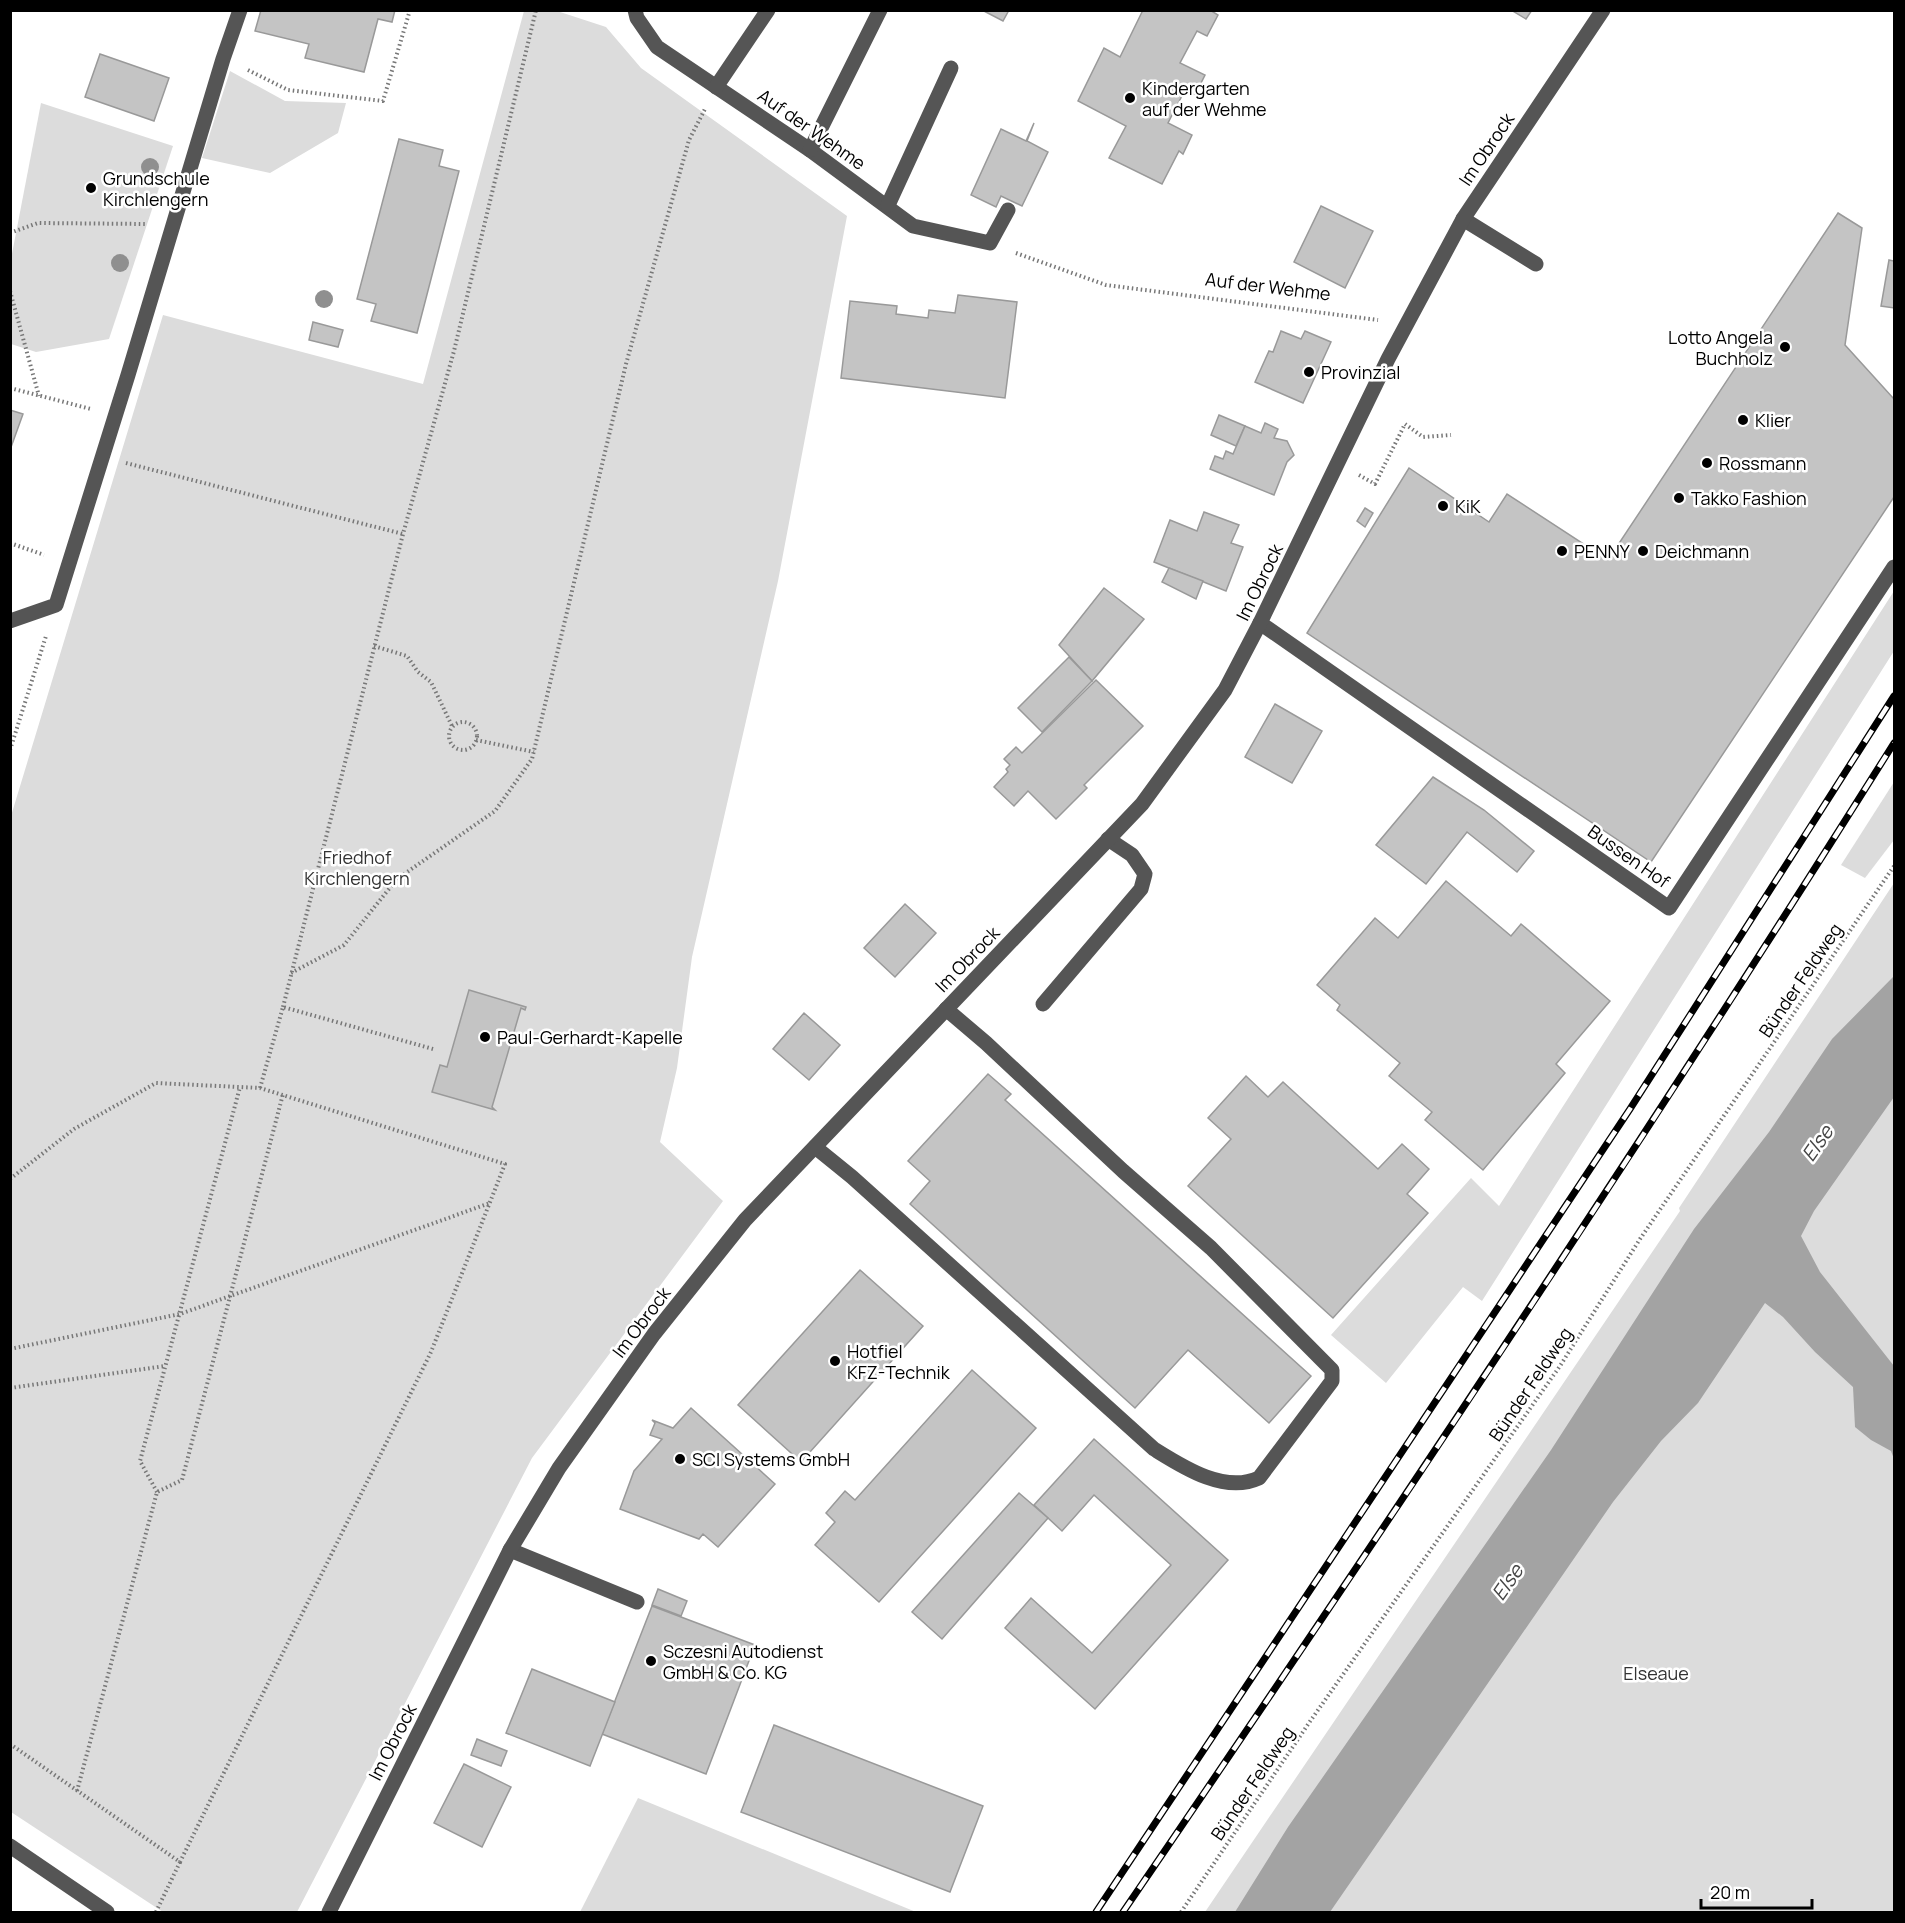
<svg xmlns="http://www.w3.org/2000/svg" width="1905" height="1923" font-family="Manrope,sans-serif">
<rect width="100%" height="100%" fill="#fff"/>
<g fill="#dcdcdc">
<path d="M 524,11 L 557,11 L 606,27 L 641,68 L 847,216 L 778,581 L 692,957 L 677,1068 L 660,1142 L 723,1201 L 532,1458 L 297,1912 L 163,1912 L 11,1812 L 11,816 L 163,315 L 423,384 Z"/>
<path d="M 230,71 L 285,101 L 346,103 L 338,133 L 270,173 L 202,158 Z"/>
<path d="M 41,103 L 173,146 L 109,339 L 36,352 L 11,344 L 11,259 Z"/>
<path d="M 1894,591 L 1894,651 L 1482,1301 L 1463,1287 L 1386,1383 L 1331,1335 L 1471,1178 L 1499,1206 Z"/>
<path d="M 1894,782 L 1894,840 L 1865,878 L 1841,865 Z"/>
<path d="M 1894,883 L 1894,1912 L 1205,1912 L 1680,1211 L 1679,1208 Z"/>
<path d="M 638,1798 L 916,1912 L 580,1912 Z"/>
</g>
<path fill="#a3a3a3" d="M 1894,976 L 1894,1097 L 1814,1211 L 1801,1236 L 1820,1272 L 1894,1366 L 1894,1459 L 1891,1451 L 1871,1440 L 1855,1427 L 1853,1387 L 1815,1352 L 1783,1317 L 1765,1303 L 1698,1403 L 1661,1441 L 1613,1502 L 1330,1912 L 1235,1912 L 1288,1827 L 1551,1450 L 1694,1229 L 1769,1132 L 1832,1039 Z"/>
<g fill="#c4c4c4" stroke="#999" stroke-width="1.5">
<path d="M 261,10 L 395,10 L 392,22 L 378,19 L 364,72 L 305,58 L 309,44 L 255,31 Z"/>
<path d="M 982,10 L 1009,10 L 1003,21 Z"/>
<path d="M 1143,10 L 1210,10 L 1218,15 L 1207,36 L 1197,31 L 1180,63 L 1205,75 L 1195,95 L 1185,90 L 1168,123 L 1192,135 L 1183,154 L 1179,151 L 1162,184 L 1109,158 L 1126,126 L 1078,101 L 1104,48 L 1120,57 Z"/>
<path d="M 1511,10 L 1532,10 L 1526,19 Z"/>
<path d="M 100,54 L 169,78 L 154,121 L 85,97 Z"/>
<path d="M 1034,123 L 1027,141 L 1048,152 L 1022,206 L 1001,196 L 996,207 L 971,195 L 1001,129 L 1026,141 Z"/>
<path d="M 399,139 L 443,150 L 439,166 L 459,171 L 417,333 L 371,321 L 376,304 L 357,299 Z"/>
<path d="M 1321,206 L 1373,231 L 1345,288 L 1294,262 Z"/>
<path d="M 1838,213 L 1862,228 L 1845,345 L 1894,399 L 1894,497 L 1651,862 L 1307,633 L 1409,468 L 1489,522 L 1507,494 L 1608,560 Z"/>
<path d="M 1889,260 L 1894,261 L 1894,308 L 1881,306 Z"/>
<path d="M 958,295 L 1017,302 L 1005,398 L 841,378 L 850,301 L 897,306 L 896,314 L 928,318 L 929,310 L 955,313 Z"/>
<path d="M 313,322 L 343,330 L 338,347 L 309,340 Z"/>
<path d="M 1281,331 L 1301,339 L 1305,331 L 1331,342 L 1303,403 L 1255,382 L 1269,351 L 1273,352 Z"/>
<path d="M 10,410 L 23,414 L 10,450 Z"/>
<path d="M 1219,415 L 1245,426 L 1236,446 L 1211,435 Z"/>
<path d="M 1265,423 L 1278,429 L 1274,438 L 1287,441 L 1294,455 L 1287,462 L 1274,495 L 1210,469 L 1215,456 L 1223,459 L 1226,451 L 1233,454 L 1245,426 L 1261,433 Z"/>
<path d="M 1365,508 L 1373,513 L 1365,527 L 1357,521 Z"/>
<path d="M 1204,512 L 1239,525 L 1231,543 L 1243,547 L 1226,591 L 1154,562 L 1170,520 L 1197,531 Z"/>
<path d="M 1169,568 L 1203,581 L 1196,599 L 1162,582 Z"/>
<path d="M 1104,588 L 1144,619 L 1092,681 L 1059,645 Z"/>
<path d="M 1069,657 L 1092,681 L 1042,732 L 1018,708 Z"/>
<path d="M 1096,680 L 1143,726 L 1084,785 L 1087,788 L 1056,819 L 1028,791 L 1014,806 L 994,787 L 1008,772 L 1006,769 L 1010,765 L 1004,759 L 1016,747 L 1022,753 Z"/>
<path d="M 1275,704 L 1322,731 L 1292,783 L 1245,757 Z"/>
<path d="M 1433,777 L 1484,810 L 1534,851 L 1517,872 L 1467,832 L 1426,884 L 1376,845 Z"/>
<path d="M 1446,881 L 1511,936 L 1521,924 L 1610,1001 L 1556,1064 L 1565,1073 L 1483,1170 L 1425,1120 L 1432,1112 L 1389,1076 L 1400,1063 L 1337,1010 L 1340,1005 L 1317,985 L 1375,918 L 1398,938 Z"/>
<path d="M 905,904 L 936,933 L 895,977 L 864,948 Z"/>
<path d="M 469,990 L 526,1007 L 525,1010 L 521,1008 L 492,1107 L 495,1110 L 432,1092 L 440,1065 L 447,1067 Z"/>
<path d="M 804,1013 L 840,1045 L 809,1080 L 773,1049 Z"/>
<path d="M 988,1074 L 1011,1094 L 1005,1100 L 1311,1376 L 1269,1423 L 1188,1350 L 1135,1408 L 910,1204 L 930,1181 L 908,1161 Z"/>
<path d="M 1246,1076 L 1268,1097 L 1283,1082 L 1378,1169 L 1402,1144 L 1429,1169 L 1407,1194 L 1428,1213 L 1333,1318 L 1188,1186 L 1231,1139 L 1208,1118 Z"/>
<path d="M 860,1270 L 923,1326 L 801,1462 L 738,1405 Z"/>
<path d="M 972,1370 L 1036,1428 L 879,1602 L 815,1545 L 835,1522 L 826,1513 L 845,1491 L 855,1500 Z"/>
<path d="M 691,1408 L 775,1484 L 718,1547 L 703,1534 L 699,1539 L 620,1509 L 634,1471 L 662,1439 L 650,1435 L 655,1423 L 652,1420 L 673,1428 Z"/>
<path d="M 1094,1439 L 1228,1560 L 1095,1709 L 1005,1628 L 1031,1598 L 1092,1653 L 1171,1565 L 1094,1495 L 1062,1531 L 1034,1505 Z"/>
<path d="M 1019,1493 L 1048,1518 L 942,1639 L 912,1612 Z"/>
<path d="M 658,1589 L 687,1601 L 681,1616 L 652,1605 Z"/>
<path d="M 652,1606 L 755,1645 L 706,1774 L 602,1734 Z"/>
<path d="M 532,1669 L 615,1702 L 590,1766 L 506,1733 Z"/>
<path d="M 774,1725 L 983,1806 L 950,1892 L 741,1812 Z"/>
<path d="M 477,1739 L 507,1751 L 501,1766 L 471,1755 Z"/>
<path d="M 464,1764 L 511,1787 L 482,1847 L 434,1823 Z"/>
</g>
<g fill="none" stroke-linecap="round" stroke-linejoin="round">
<g stroke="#777" stroke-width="4" stroke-dasharray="1.5 3" stroke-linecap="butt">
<path d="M 248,70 L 288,90 L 383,101 L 410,10"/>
<path d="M 10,233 L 38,223 L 146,224"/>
<path d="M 1016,253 L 1106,285 L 1378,320"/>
<path d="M 10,291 L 39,396"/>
<path d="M 10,388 L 91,409"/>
<path d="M 126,463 L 403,534"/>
<path d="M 1359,475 L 1375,484 L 1405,424 L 1423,437 L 1451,435"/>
<path d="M 10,543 L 44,555"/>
<path d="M 374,646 L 407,656 L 418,672 L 431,682 L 452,726"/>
<circle cx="463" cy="736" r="14"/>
<path d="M 476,740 L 534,752"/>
<path d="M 10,750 L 46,636"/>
<path d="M 291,973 L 344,945 L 397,879 L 495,811 L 532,759 L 626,364 L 689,140 L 705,109"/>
<path d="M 283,1007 L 403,534 L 454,351 L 536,10"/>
<path d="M 260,1088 L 283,1007 L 433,1049"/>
<path d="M 10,1179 L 74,1129 L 156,1083 L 260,1088 L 505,1164 L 431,1352 L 180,1862 L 10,1744"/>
<path d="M 10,1349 L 180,1314 L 490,1203"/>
<path d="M 10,1388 L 165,1366"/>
<path d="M 157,1492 L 140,1461 L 240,1087"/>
<path d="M 77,1791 L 157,1492 L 182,1480 L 283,1094"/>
<path d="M 156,1912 L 180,1862"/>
<path d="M 1181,1912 L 1311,1720 L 1560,1366 L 1640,1239 L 1894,866"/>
</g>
<g stroke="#555" stroke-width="15">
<path d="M 635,10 L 637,18 L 657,47 L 810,150 L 913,226 L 990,243 L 1008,210"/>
<path d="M 716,87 L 768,10"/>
<path d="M 810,150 L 880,10"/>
<path d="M 888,205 L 951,68"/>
<path d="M 1463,219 L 1536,264"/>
<path d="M 10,621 L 56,605 L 128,375 L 223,59 L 240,10"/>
<path d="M 1260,623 L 1669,908 L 1894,567"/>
<path d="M 1043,1004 L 1141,889 L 1145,874 L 1132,855 L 1108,839"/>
<path d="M 815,1147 L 852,1177 L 1154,1449 C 1183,1467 1224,1494 1259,1478 L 1332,1381 L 1332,1370 L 1211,1248 L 1123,1171 L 986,1043 L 946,1009"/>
<path d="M 510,1550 L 637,1602"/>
<path d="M 10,1846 L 107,1912"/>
<path d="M 329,1912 L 510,1550 L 559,1468 L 654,1334 L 745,1220 L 1142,804 L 1225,690 L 1260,623 L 1388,359 L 1463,219 L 1603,10"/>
</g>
<g stroke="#000" stroke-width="7">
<g id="rail">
<path d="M 1096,1912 L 1630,1109 L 1894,696"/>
<path d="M 1123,1912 C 1386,1527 1646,1138 1894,743"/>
</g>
</g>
<use href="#rail" stroke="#fff" stroke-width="4.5" stroke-dasharray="14" stroke-linecap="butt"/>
</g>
<g fill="#8f8f8f">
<circle cx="150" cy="167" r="9"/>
<circle cx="120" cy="263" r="9"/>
<circle cx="324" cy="299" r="9"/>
</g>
<g fill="#000" stroke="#fff" stroke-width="2">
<circle cx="1130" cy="98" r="6"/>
<circle cx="91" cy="188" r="6"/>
<circle cx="1785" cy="347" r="6"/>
<circle cx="1309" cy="372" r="6"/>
<circle cx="1743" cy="420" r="6"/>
<circle cx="1707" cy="463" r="6"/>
<circle cx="1679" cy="498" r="6"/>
<circle cx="1443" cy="506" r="6"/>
<circle cx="1562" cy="551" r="6"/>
<circle cx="1643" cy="551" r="6"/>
<circle cx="485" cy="1037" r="6"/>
<circle cx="835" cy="1361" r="6"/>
<circle cx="680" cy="1459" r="6"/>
<circle cx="651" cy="1661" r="6"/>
</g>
<g text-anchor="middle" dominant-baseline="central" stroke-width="5" stroke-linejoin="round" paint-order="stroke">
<g font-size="18" fill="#000" stroke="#fff" text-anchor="start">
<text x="1142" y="88">Kindergarten<tspan x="1142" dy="21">auf der Wehme</tspan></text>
<text x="103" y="178">Grundschule<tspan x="103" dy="21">Kirchlengern</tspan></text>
<text x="1773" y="337" text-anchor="end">Lotto Angela<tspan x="1773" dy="21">Buchholz</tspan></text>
<text x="1321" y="372">Provinzial</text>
<text x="1755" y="420">Klier</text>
<text x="1719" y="463">Rossmann</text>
<text x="1691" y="498">Takko Fashion</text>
<text x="1455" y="506">KiK</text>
<text x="1574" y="551">PENNY</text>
<text x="1655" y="551">Deichmann</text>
<text x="497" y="1037">Paul-Gerhardt-Kapelle</text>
<text x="847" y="1351">Hotfiel<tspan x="847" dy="21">KFZ-Technik</tspan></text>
<text x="692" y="1459">SCI Systems GmbH</text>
<text x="663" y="1651">Sczesni Autodienst<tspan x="663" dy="21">GmbH &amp; Co. KG</tspan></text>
</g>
<g font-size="18" fill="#000" stroke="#fff">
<text transform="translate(812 129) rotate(35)">Auf der Wehme</text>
<text transform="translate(1486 149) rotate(-56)">Im Obrock</text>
<text transform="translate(1268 286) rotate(7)">Auf der Wehme</text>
<text transform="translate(1259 582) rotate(-64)">Im Obrock</text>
<text transform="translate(1629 856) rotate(35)">Bussen Hof</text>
<text transform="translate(967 959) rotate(-46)">Im Obrock</text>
<text transform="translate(1800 980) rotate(-56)">Bünder Feldweg</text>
<text transform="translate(641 1322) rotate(-53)">Im Obrock</text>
<text transform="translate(1530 1384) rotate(-56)">Bünder Feldweg</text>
<text transform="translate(392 1742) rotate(-63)">Im Obrock</text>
<text transform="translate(1252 1783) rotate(-56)">Bünder Feldweg</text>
</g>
<g font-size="18" fill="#333" stroke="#fff">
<text x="357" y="857">Friedhof<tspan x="357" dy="21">Kirchlengern</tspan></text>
<text x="1656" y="1673">Elseaue</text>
</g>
<g font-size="20" font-style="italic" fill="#444" stroke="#fff">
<text transform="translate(1817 1143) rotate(-55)">Else</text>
<text transform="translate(1507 1582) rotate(-55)">Else</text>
</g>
</g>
<rect width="1905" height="1923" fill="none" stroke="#000000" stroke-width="24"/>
<path d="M1701 1899v9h111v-9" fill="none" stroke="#000000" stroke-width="3"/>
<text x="1710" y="1899" font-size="18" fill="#000000" stroke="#ffffff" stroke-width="4.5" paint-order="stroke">20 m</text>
</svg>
